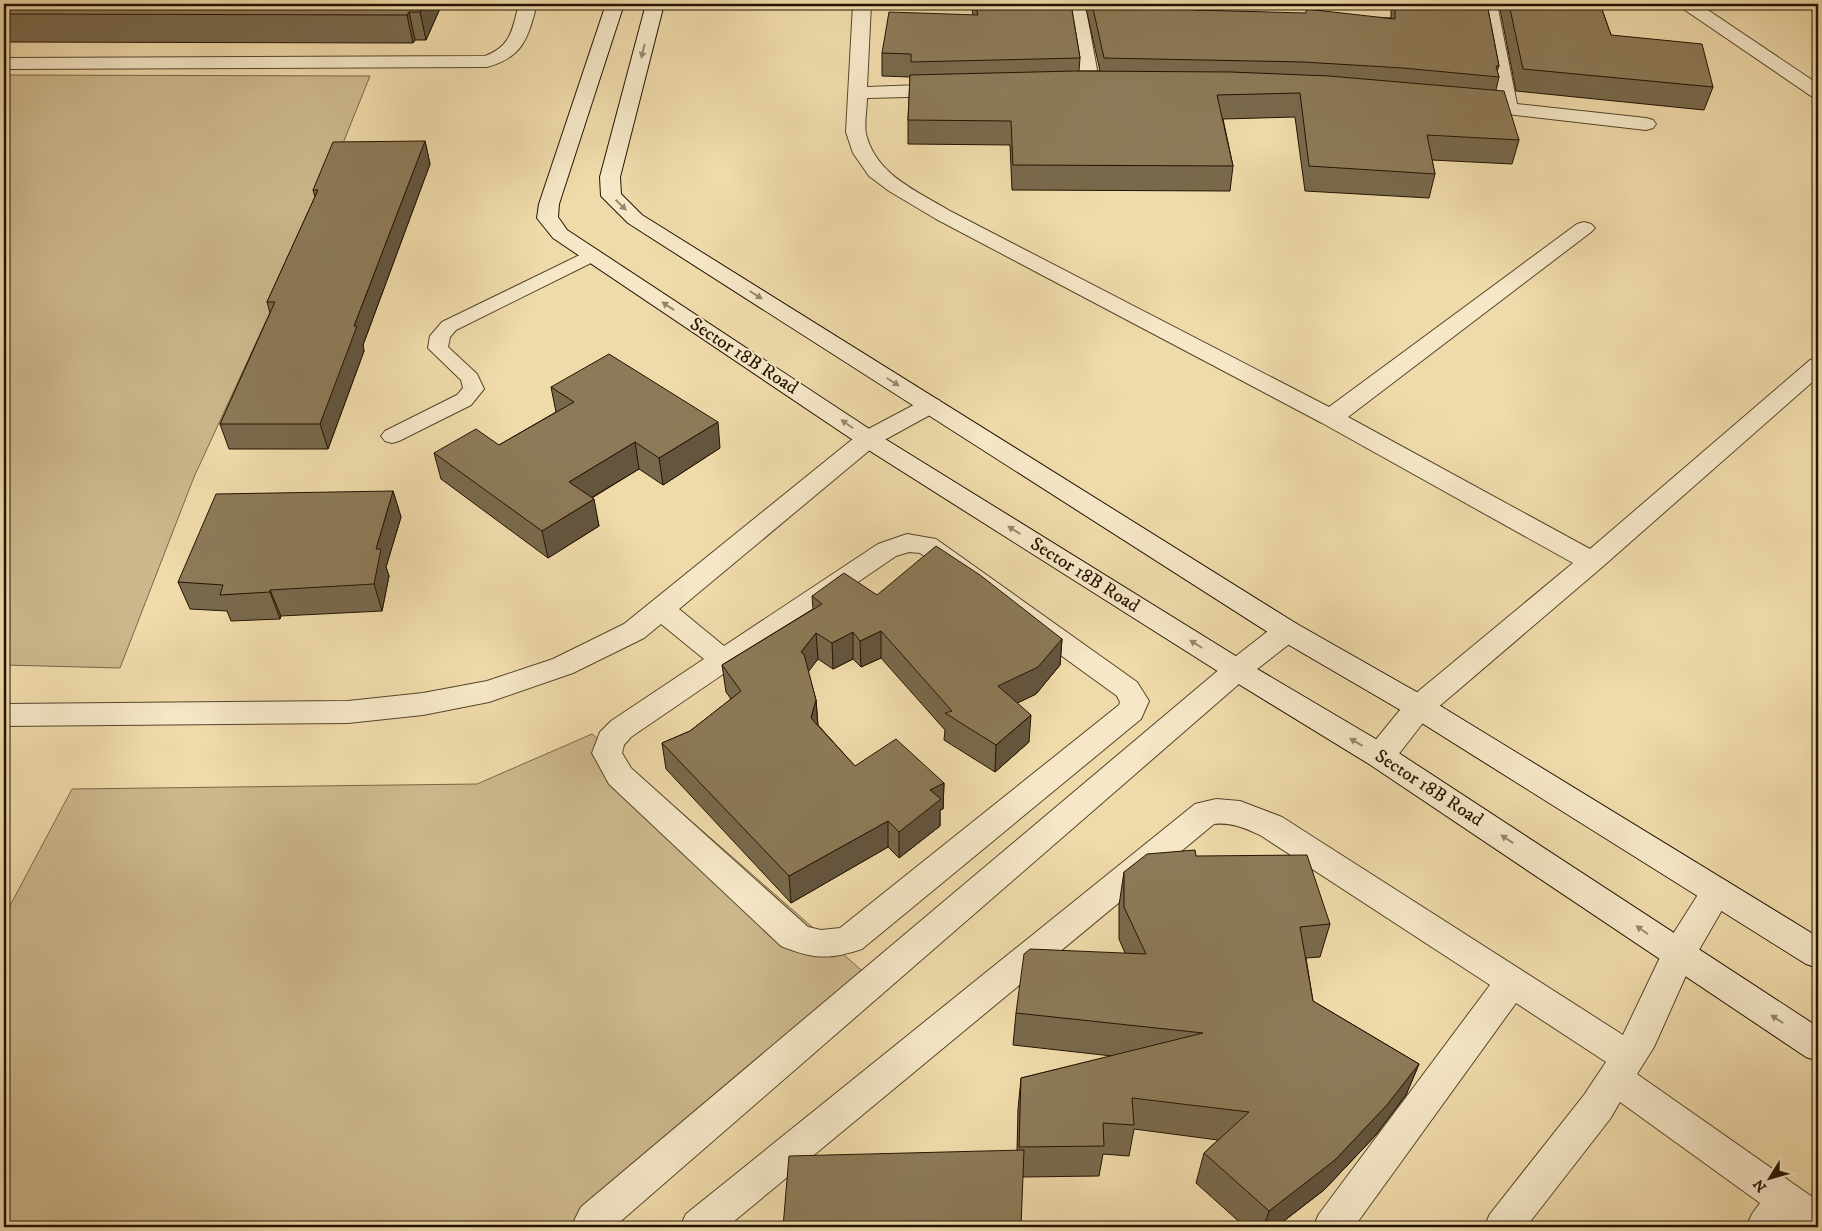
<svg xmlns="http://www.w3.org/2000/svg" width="1822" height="1231" font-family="'IM FELL DW Pica',serif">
<rect width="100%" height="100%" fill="#efdaa9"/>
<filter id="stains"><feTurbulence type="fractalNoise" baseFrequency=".004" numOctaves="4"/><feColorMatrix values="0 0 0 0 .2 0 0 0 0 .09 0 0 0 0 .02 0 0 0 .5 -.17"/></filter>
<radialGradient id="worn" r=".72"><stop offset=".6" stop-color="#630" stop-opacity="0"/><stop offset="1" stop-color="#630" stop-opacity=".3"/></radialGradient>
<g fill="#ccb88c" stroke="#786646">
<path d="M 4,75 L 370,76 L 309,228 L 194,477 L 120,668 L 4,665 Z"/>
<path d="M 592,734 L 868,976 L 590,1217 L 585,1227 L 4,1227 L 4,917 L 72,789 L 477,784 Z"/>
</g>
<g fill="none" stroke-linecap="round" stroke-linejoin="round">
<g stroke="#56452a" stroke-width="2">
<path id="lane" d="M 592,249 L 599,251 L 601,255 L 599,259 L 456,330 L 450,337 L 448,347 L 477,374 L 484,389 L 471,405 L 399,441 L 392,443 L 385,441 L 381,436 L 385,431 L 457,395 L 463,388 L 461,380 L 428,348 L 430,336 L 442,322 Z"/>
</g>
<g stroke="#56452a" stroke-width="2">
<g id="street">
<path d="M 519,4 L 537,4 C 528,37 524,57 487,67 L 4,69 L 4,58 L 485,56 C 512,46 512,29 519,4 Z"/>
<path d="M 853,4 L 871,4 L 867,87 L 947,84 L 954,86 L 956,90 L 954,94 L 947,96 L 867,98 C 867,109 864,123 866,134 C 876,175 917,191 950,211 L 1329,407 L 1577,224 L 1584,222 L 1591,224 L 1595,228 L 1591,232 L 1348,417 L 1590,549 L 1810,360 L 1818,358 L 1818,377 L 1601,568 L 1429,715 L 1391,764 L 1380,767 L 1369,764 L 1365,756 L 1369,748 L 1409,699 L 1573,563 L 1322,423 L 936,219 L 889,191 L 869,176 L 853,153 L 846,132 Z"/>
<path d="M 1067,4 L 1085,4 L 1100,86 L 1098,90 L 1091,92 L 1084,90 L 1082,86 Z"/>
<path d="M 1479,4 L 1497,4 L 1517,104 L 1646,118 L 1653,120 L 1656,124 L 1653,128 L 1646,130 L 1464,109 L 1461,105 L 1464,101 L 1471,99 L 1497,102 Z"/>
<path d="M 1679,4 L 1699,4 L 1818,84 L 1818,98 L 1811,96 L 1682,8 Z"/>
<path d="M 931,398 L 939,400 L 943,405 L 939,410 L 877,444 L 679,609 L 724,646 L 878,544 L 907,534 L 936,539 L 1137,682 L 1149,701 L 1141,719 L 862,949 C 830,960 812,959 781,946 L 609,784 L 592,753 L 600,732 L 611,721 L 704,659 L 661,624 L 644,638 L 573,673 L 489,702 L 423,715 L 348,723 L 4,726 L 4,704 L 348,701 L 423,693 L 487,681 L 553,659 L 624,624 L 859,434 L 923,400 ZM 909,552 L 920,553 L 1117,696 L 1120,702 L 1119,705 L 840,928 L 821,930 L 808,927 L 631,768 L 622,753 L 624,745 L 631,737 L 896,556 Z"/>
<path d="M 1287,621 L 1297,624 L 1301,631 L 1297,638 L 1247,677 L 614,1227 L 571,1227 L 581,1207 L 1227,663 L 1277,624 Z"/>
<path d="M 1216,799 L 1240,801 L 1282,817 L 1623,1035 L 1666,945 L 1706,882 L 1717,878 L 1728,882 L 1733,891 L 1692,962 L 1654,1047 L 1637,1074 L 1818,1201 L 1818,1227 L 1793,1227 L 1789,1224 L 1787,1227 L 1746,1227 L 1752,1214 L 1760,1203 L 1620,1102 L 1610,1119 L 1526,1227 L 1484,1227 L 1490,1214 L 1584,1095 L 1606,1062 L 1516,1003 L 1354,1227 L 1313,1227 L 1319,1214 L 1490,985 L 1260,835 C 1244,828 1232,822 1214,824 L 727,1227 L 680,1227 L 686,1214 L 1195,804 Z"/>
</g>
</g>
<g stroke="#231300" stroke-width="2">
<g id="secondary">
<path d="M 606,4 L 624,4 L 559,204 L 558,217 L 567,230 L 877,434 L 1247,663 L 1391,748 L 1818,1027 L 1818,1061 L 1806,1057 L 1369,764 L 1227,677 L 859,444 L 553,238 L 537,218 L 539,204 Z"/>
<path d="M 646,4 L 664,4 L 620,177 L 621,194 L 642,215 L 1297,624 L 1429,699 L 1818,937 L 1818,968 L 1806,964 L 1409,715 L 1277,638 L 628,223 L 601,196 L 600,177 Z"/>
</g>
</g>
<use href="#lane" fill="#f5e7c7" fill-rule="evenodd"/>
<use href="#street" fill="#f5e7c7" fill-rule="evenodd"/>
<use href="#secondary" fill="#f5e7c7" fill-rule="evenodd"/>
</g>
<g fill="#79694c" stroke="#231300">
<path d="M 4,4 L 442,4 L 426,40 L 415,40 L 413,43 L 5,42 L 4,38 Z"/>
<path d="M 971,4 L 1071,4 L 1080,58 L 1079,71 L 1100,71 L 1085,4 L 1191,4 L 1193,10 L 1391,18 L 1391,4 L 1487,4 L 1499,66 L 1497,71 L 1499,77 L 1496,90 L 1519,140 L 1512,164 L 1432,160 L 1435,174 L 1429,198 L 1305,191 L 1295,117 L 1223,119 L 1233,166 L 1230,191 L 1012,190 L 1010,145 L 908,144 L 908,120 L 910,77 L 882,76 L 882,53 L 973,15 Z"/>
<path d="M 1499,4 L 1600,4 L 1611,35 L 1713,87 L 1704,110 L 1516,91 Z"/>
<path d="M 425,141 L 430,164 L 363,345 L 364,351 L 328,449 L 229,449 L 220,424 L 270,313 L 267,302 L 315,197 L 313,190 Z"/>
<path d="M 551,387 L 720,448 L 663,485 L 639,469 L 592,498 L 599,526 L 548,558 L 441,479 L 434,453 L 499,445 L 556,412 Z"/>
<path d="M 393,491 L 401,517 L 386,567 L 389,576 L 382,611 L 281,616 L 280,619 L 231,621 L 227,611 L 190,609 L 178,582 Z"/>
<path d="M 877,595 L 1062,639 L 1060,665 L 1036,694 L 1017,703 L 1029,742 L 995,772 L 944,740 L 945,730 L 881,658 L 861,667 L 853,659 L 833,669 L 818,659 L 808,671 L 816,700 L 818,725 L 855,766 L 944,783 L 943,809 L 940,810 L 940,826 L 899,858 L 888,847 L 791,903 L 666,769 L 662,743 L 690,731 L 731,699 L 726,692 L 722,665 L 813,609 L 812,596 Z"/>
<path d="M 1196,856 L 1330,924 L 1320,957 L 1306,958 L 1313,1001 L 1419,1064 L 1406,1095 L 1375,1136 L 1324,1190 L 1276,1227 L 1245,1227 L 1196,1183 L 1204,1153 L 1218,1140 L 1134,1129 L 1129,1156 L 1103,1154 L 1099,1176 L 1023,1177 L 1017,1150 L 1018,1109 L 1021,1078 L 1112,1056 L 1013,1045 L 1016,1013 L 1125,953 L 1119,939 L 1119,905 L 1124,872 Z"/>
</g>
<g fill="#63553e" stroke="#231300">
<path d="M 424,4 L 442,4 L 426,40 L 420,12 Z"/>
<path d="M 409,12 L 415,40 L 413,43 L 407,15 Z"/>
<path d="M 425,141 L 430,164 L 363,345 L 364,351 L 328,449 L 320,424 L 354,326 Z"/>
<path d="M 718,422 L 720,448 L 663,485 L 659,458 Z"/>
<path d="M 635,442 L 639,469 L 574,508 L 569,482 Z"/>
<path d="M 393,491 L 401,517 L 386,567 L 389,576 L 382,611 L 374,584 L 376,549 Z"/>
<path d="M 594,499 L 599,526 L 548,558 L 542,531 Z"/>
<path d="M 270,590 L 281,616 L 280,619 L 270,592 Z"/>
<path d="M 881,631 L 881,658 L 861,667 L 860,641 Z"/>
<path d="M 853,632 L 853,659 L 833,669 L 832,643 Z"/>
<path d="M 816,633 L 818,659 L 803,679 L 801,652 Z"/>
<path d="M 1062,639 L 1060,665 L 1036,694 L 997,713 L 998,686 Z"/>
<path d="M 816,700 L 818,727 L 811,718 Z"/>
<path d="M 1031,715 L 1029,742 L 995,772 L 996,745 Z"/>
<path d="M 944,783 L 943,809 L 940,810 L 940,826 L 899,858 L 899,832 L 930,790 Z"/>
<path d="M 888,821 L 888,847 L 791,903 L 789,876 Z"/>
<path d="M 1419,1064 L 1406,1095 L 1375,1136 L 1324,1190 L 1276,1227 L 1264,1227 L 1269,1211 Z"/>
</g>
<g fill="#8d7a58" stroke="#231300">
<path d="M 4,4 L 424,4 L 420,12 L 409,12 L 407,15 L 4,14 Z"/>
<path d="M 975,4 L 1071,4 L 1080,58 L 911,62 L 911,54 L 882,53 L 889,12 L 978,15 Z"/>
<path d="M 1092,4 L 1191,4 L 1193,10 L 1306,13 L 1306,9 L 1395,19 L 1395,4 L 1487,4 L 1499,66 L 1496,66 L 1499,77 L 1403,68 L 1303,62 L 1104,58 Z"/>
<path d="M 1509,4 L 1600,4 L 1611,35 L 1702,44 L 1713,87 L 1523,69 Z"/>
<path d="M 1075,71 L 1231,72 L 1329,76 L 1504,91 L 1519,140 L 1427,135 L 1435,174 L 1309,166 L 1300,93 L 1217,95 L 1233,166 L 1013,165 L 1011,121 L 908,120 L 910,75 Z"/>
<path d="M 425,141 L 354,326 L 357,326 L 320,424 L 220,424 L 275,302 L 267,302 L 318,190 L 313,190 L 333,142 Z"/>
<path d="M 609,354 L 718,422 L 659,458 L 635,442 L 569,482 L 594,499 L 542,531 L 434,453 L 476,429 L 499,445 L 574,402 L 551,387 Z"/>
<path d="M 393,491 L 376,549 L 381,549 L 374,584 L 270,590 L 270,592 L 220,595 L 223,585 L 178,582 L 216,494 Z"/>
<path d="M 936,546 L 980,575 L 1062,639 L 1038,667 L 998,686 L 1031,715 L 996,745 L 945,713 L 952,711 L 881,631 L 860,641 L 853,632 L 832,643 L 816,633 L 801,652 L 804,654 L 816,700 L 811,718 L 855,766 L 896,739 L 944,783 L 930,790 L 941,799 L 899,832 L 888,821 L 789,876 L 662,743 L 690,731 L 741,691 L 722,665 L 822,604 L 812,596 L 844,573 L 877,595 Z"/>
<path d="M 1195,850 L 1196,856 L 1307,855 L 1330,924 L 1300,927 L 1313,1001 L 1419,1064 L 1387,1105 L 1335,1160 L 1269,1211 L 1204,1153 L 1249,1112 L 1132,1098 L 1134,1125 L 1103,1123 L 1104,1146 L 1019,1147 L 1021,1078 L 1203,1033 L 1016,1013 L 1024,954 L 1030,949 L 1146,954 L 1124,907 L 1124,872 L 1147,854 Z"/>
<path d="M 1024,1150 L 1021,1227 L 783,1227 L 789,1156 Z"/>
</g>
<defs><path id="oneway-solid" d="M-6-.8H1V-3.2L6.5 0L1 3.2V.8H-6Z" transform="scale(1.25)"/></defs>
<g fill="#96886d">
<use href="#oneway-solid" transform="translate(643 51) rotate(104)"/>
<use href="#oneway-solid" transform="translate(621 205) rotate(44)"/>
<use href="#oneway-solid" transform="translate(756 295) rotate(32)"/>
<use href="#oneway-solid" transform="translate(668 306) rotate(-147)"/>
<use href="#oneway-solid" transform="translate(893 382) rotate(32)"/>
<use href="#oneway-solid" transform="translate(847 424) rotate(-145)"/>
<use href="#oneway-solid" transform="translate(1014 530) rotate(-148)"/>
<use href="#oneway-solid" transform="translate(1196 644) rotate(-148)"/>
<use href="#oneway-solid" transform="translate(1356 742) rotate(-149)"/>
<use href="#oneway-solid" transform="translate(1507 839) rotate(-147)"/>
<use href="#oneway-solid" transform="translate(1642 930) rotate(-145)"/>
<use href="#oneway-solid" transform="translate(1777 1019) rotate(-147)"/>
</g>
<g text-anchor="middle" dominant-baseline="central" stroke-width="4" stroke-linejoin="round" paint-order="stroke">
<g font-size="19" fill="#231300" stroke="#f5e7c7">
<text transform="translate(744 356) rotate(33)">Sector 18B Road</text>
<text transform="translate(1085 575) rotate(32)">Sector 18B Road</text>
<text transform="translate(1429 788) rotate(33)">Sector 18B Road</text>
</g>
</g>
<rect width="1822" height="1231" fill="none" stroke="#efdaa9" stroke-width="20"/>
<rect x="5" y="5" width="1812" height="1221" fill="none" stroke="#231300" stroke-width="2.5"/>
<rect x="10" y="10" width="1802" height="1211" fill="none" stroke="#231300"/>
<g transform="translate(1770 1178) rotate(233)" stroke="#f5e7c7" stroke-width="4" paint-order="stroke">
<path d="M0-4L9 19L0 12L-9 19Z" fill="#231300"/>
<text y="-8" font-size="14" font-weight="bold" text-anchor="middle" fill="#231300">N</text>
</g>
<rect width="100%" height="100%" filter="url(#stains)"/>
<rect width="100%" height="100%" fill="url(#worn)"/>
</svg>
